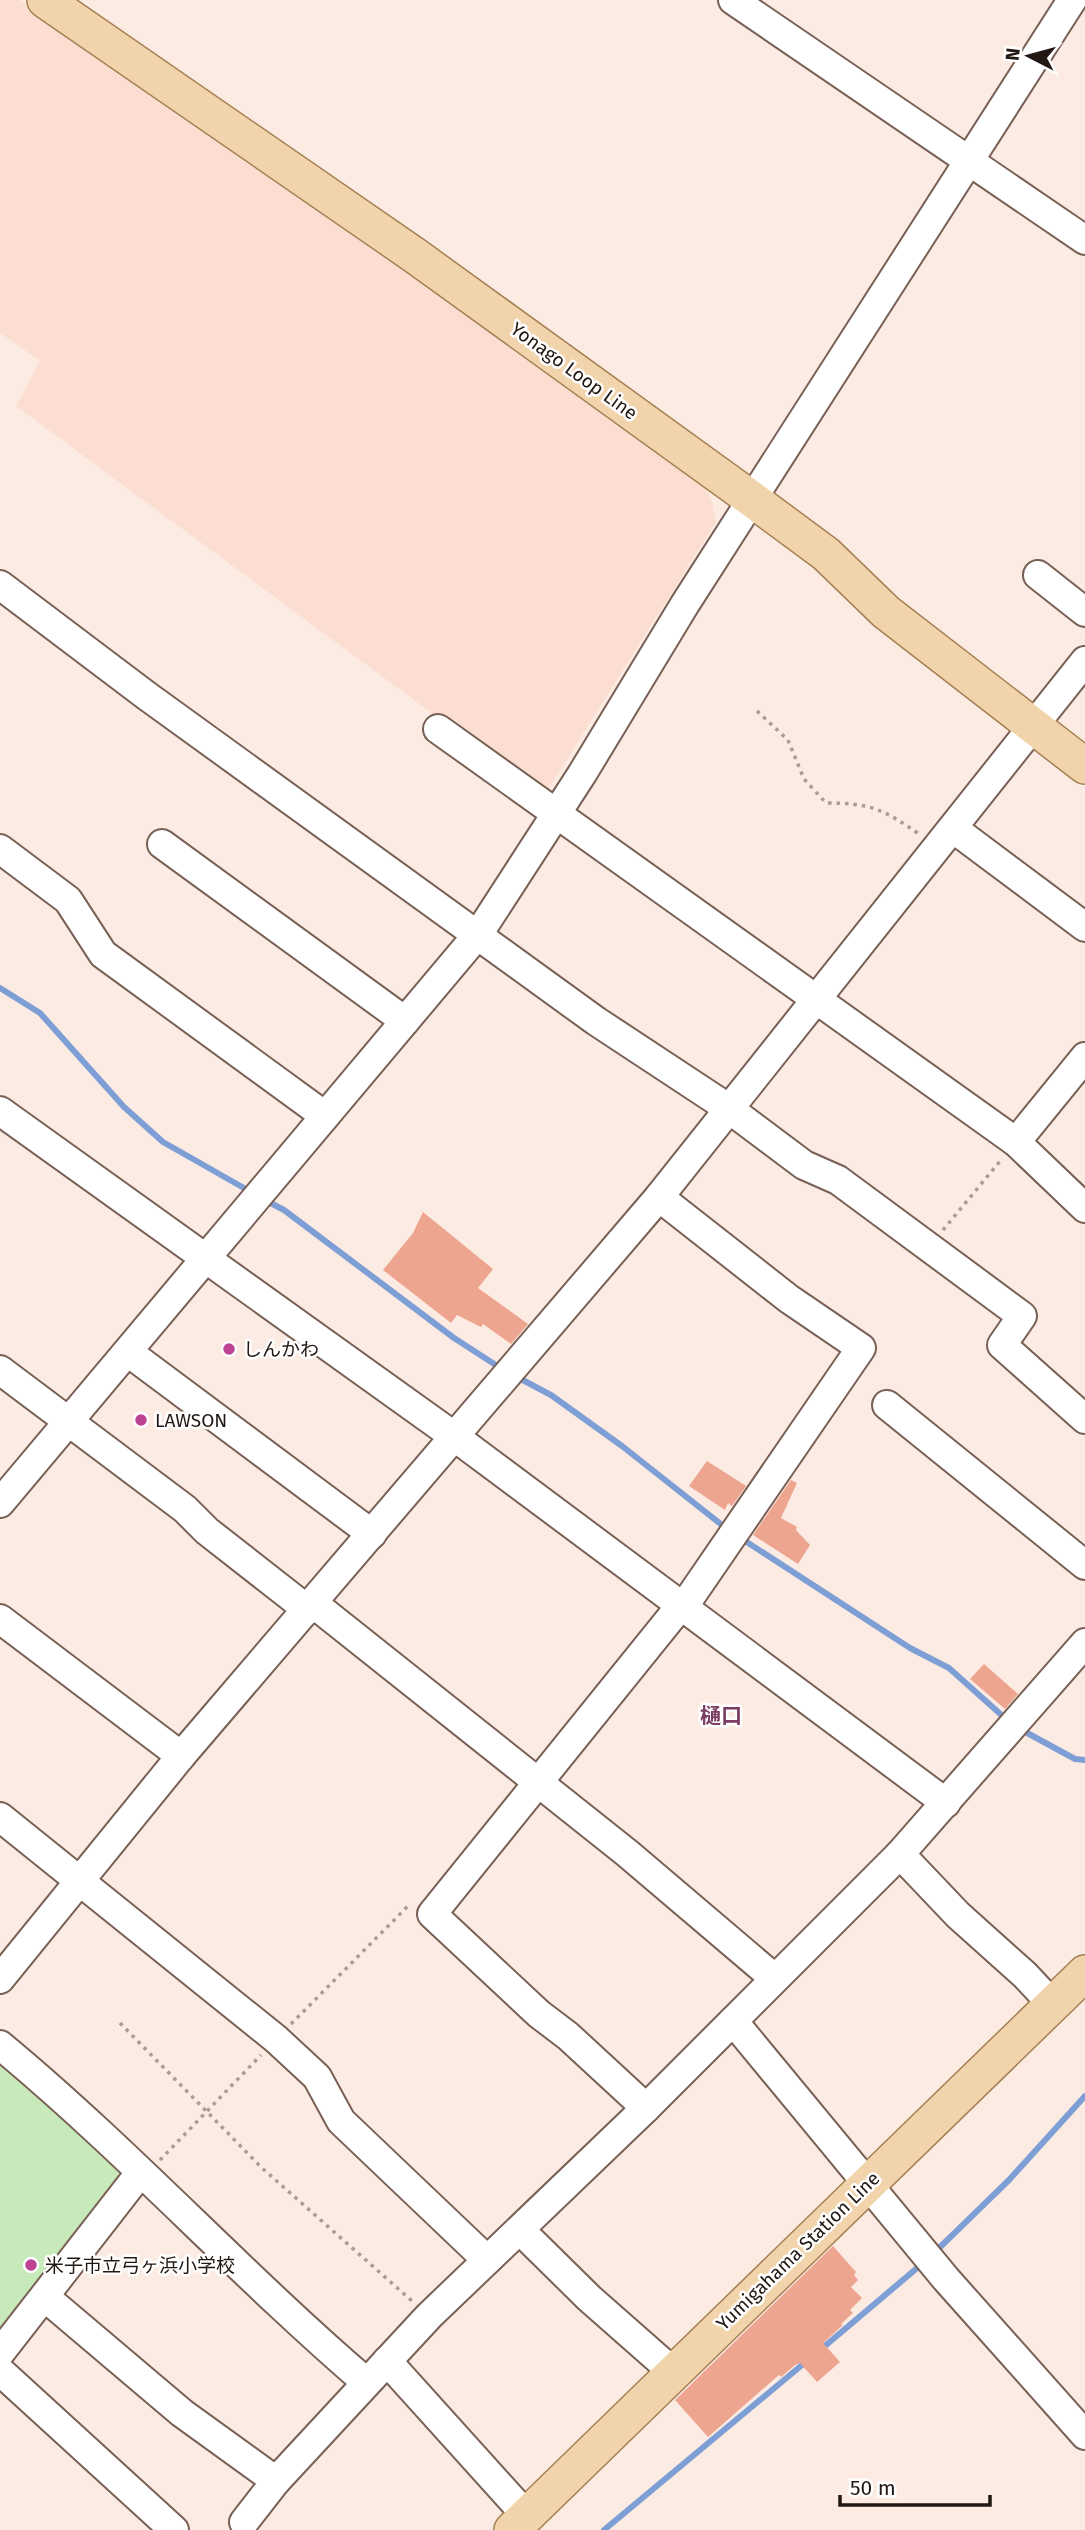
<svg xmlns="http://www.w3.org/2000/svg" width="1085" height="2530" font-family="'Fira Sans','Noto Sans JP',sans-serif">
<rect width="100%" height="100%" fill="#fcebe3"/>
<path fill="#fbded1" d="M 0,0 L 20,0 L 702,480 L 712,502 L 716,522 L 544,796 L 16,406 L 40,361 L 0,333 Z"/>
<path fill="#c8eaba" d="M 0,2058 L 120,2167 L 122,2188 L 0,2335 Z"/>
<g fill="none" stroke-linecap="round" stroke-linejoin="round">
<g stroke="#7e9ed6" stroke-width="6">
<path d="M 0,988 L 40,1013 L 124,1107 L 163,1142 L 251,1192"/>
<path d="M 263,1199 L 284,1210 L 454,1338 L 502,1369"/>
<path d="M 515,1376 L 551,1395 L 622,1446 L 727,1529"/>
<path d="M 739,1537 L 910,1648 L 949,1668 L 1007,1720"/>
<path d="M 1018,1728 L 1075,1759 L 1085,1760"/>
<path d="M 934,2253 L 1009,2180 L 1085,2096"/>
<path d="M 819,2351 L 923,2263"/>
<path d="M 604,2530 L 808,2360"/>
</g>
</g>
<g fill="#eda58f">
<path d="M 423,1212 L 493,1269 L 478,1288 L 528,1324 L 511,1344 L 483,1324 L 481,1327 L 457,1315 L 451,1323 L 383,1270 L 413,1233 Z"/>
<path d="M 707,1461 L 746,1486 L 732,1506 L 728,1503 L 725,1510 L 689,1486 Z"/>
<path d="M 791,1480 L 797,1483 L 781,1518 L 797,1527 L 796,1530 L 810,1545 L 798,1564 L 753,1535 Z"/>
<path d="M 984,1664 L 1018,1694 L 1005,1709 L 970,1679 Z"/>
<path d="M 833,2246 L 856,2272 L 854,2275 L 858,2280 L 851,2287 L 862,2298 L 850,2310 L 853,2313 L 841,2324 L 843,2325 L 823,2343 L 840,2362 L 817,2382 L 800,2363 L 795,2365 L 781,2377 L 779,2375 L 708,2437 L 675,2400 Z"/>
</g>
<g fill="none" stroke-linecap="round" stroke-linejoin="round">
<g stroke="#786055" stroke-width="32">
<g id="minor">
<path d="M 733,0 L 1085,240"/>
<path d="M 1038,575 L 1085,612"/>
<path d="M 0,585 L 147,696 L 596,1021 L 728,1108 L 804,1165 L 838,1180 L 1022,1316 L 1002,1345 L 1085,1419"/>
<path d="M 438,729 L 1016,1142 L 1085,1208"/>
<path d="M 954,829 L 1085,927"/>
<path d="M 162,844 L 405,1021"/>
<path d="M 0,849 L 68,900 L 103,954 L 325,1116"/>
<path d="M 0,1111 L 455,1437 L 946,1803"/>
<path d="M 1016,1142 L 1085,1057"/>
<path d="M 659,1197 L 789,1299 L 861,1348 L 684,1606"/>
<path d="M 128,1352 L 372,1534"/>
<path d="M 0,1370 L 185,1509 L 207,1531 L 308,1610"/>
<path d="M 887,1405 L 1085,1565"/>
<path d="M 0,1503 L 479,933 L 582,774 L 685,604 L 1072,0"/>
<path d="M 314,1604 L 627,1853 L 774,1978"/>
<path d="M 0,1619 L 181,1756"/>
<path d="M 0,1817 L 276,2039 L 317,2077 L 341,2121 L 487,2260"/>
<path d="M 900,1854 L 958,1915 L 1025,1975 L 1053,2005"/>
<path d="M 0,1979 L 181,1756 L 659,1197 L 1085,661"/>
<path d="M 733,2021 L 946,2279 L 1085,2435"/>
<path d="M 0,2045 C 128,2151 240,2274 366,2382"/>
<path d="M 646,2108 L 568,2036 L 539,2014 L 432,1914 L 682,1604"/>
<path d="M 520,2230 L 589,2298 L 673,2372"/>
<path d="M 45,2297 L 182,2413 L 276,2481"/>
<path d="M 0,2353 L 140,2173"/>
<path d="M 387,2361 L 526,2515"/>
<path d="M 0,2371 L 174,2530"/>
<path d="M 244,2522 L 276,2481 L 429,2316 L 646,2108 L 900,1854 L 1085,1643"/>
</g>
</g>
<g stroke="#a48053" stroke-width="38">
<g id="major">
<path d="M 45,0 L 417,257 L 753,500 L 826,554 L 886,612 L 1085,766"/>
<path d="M 512,2530 L 1085,1973"/>
</g>
</g>
<g stroke="#aa9c95" stroke-width="3.5" stroke-dasharray="3.5 5" stroke-linecap="butt">
<path d="M 757,711 L 788,740 L 804,779 L 826,803 C 870,803 883,809 919,834"/>
<path d="M 943,1230 L 1001,1160"/>
<path d="M 120,2023 L 262,2168 L 412,2301"/>
<path d="M 291,2024 L 409,1905"/>
<path d="M 160,2160 L 261,2055"/>
</g>
<use href="#minor" stroke="#fff" stroke-width="28"/>
<use href="#major" stroke="#f2d4ac" stroke-width="35"/>
</g>
<g fill="#be4293" stroke="#fff" stroke-width="2.5">
<circle cx="229" cy="1349" r="7"/>
<circle cx="141" cy="1420" r="7"/>
<circle cx="31" cy="2265" r="7"/>
</g>
<g text-anchor="middle" dominant-baseline="central" stroke-width="5" stroke-linejoin="round" paint-order="stroke">
<g font-size="19" fill="#211713" stroke="#fff">
<text transform="translate(574 371) rotate(36)">Yonago Loop Line</text>
<text transform="translate(798 2251) rotate(-44)">Yumigahama Station Line</text>
</g>
<g font-size="19" fill="#211713" stroke="#fff" text-anchor="start">
<text x="243" y="1349">しんかわ</text>
<text x="155" y="1420">LAWSON</text>
<text x="45" y="2265">米子市立弓ヶ浜小学校</text>
</g>
<g font-size="21" font-weight="bold" fill="#7b3d63" stroke="#fff">
<text x="721" y="1716">樋口</text>
</g>
</g>
<g transform="translate(1029 56) rotate(276)" stroke="#ffffff" stroke-width="5" paint-order="stroke">
<path d="M0-5L12 26L0 18L-12 26Z" fill="#211713"/>
<text y="-10" font-size="19" font-weight="bold" text-anchor="middle" fill="#211713">N</text>
</g>
<path d="M840 2495v10h150v-10" fill="none" stroke="#211713" stroke-width="3.5"/>
<text x="850" y="2495" font-size="21" fill="#211713" stroke="#ffffff" stroke-width="5" paint-order="stroke">50 m</text>
</svg>
